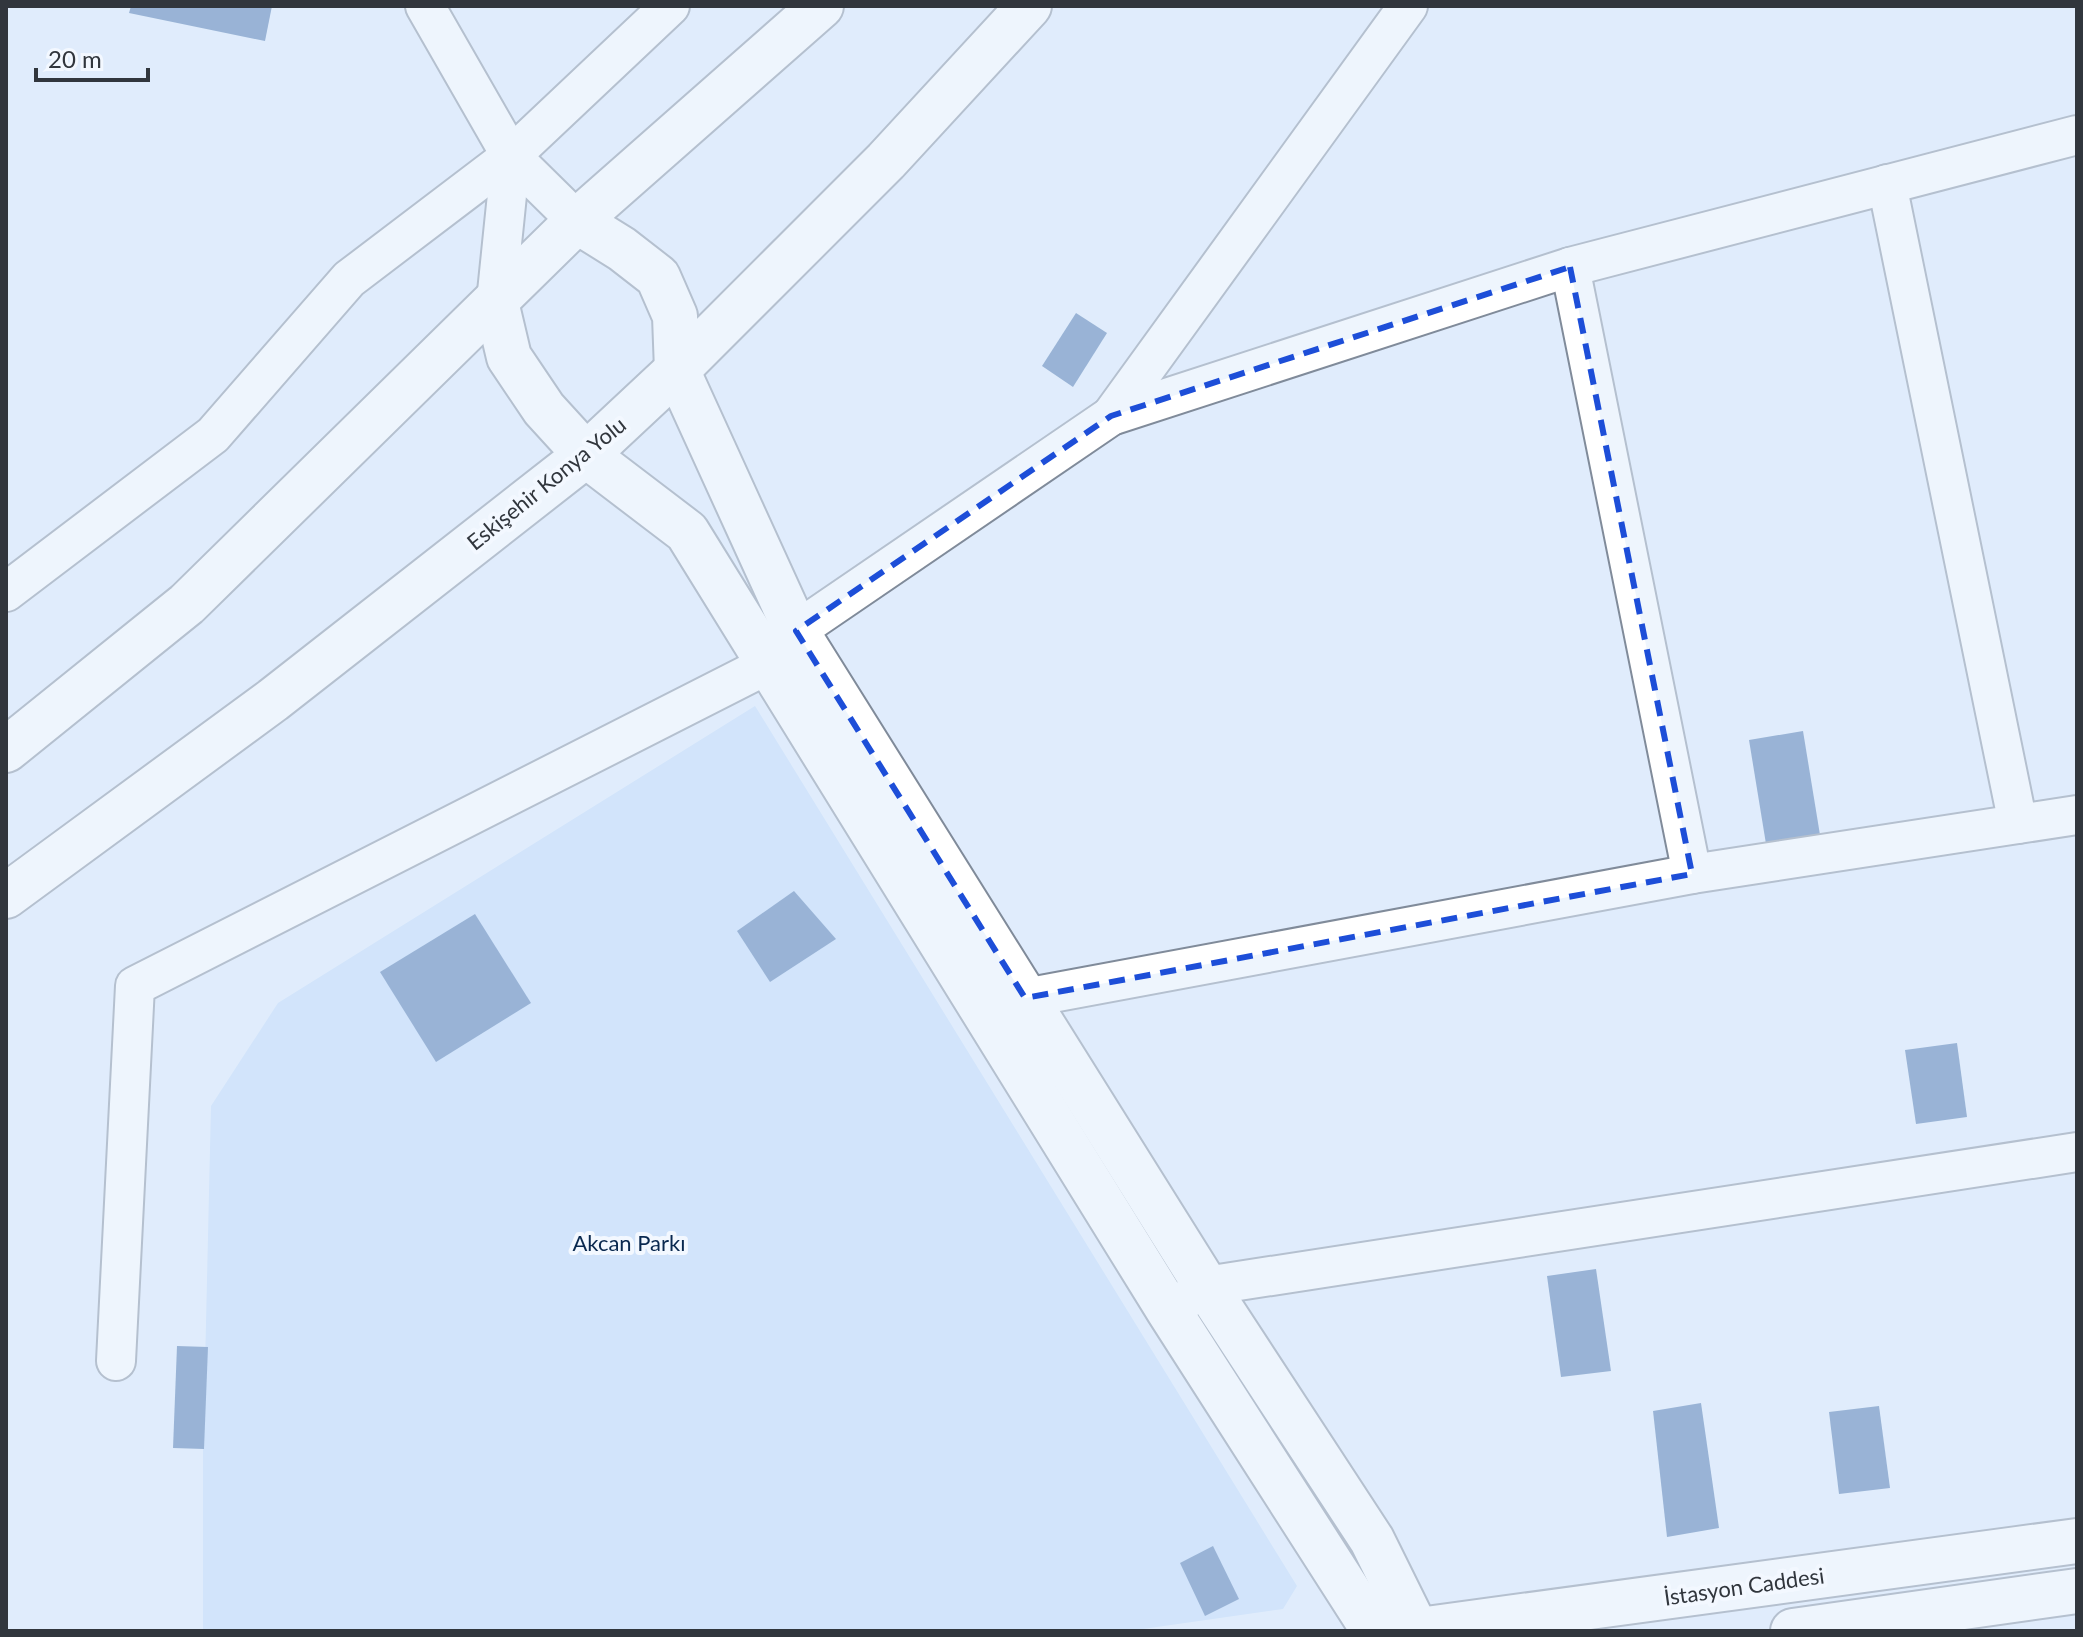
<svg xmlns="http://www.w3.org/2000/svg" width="2083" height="1637" font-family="Lato,sans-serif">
<rect width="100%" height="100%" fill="#e0ecfc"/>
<path fill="#c0d9fa" d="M 755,706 L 1297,1586 L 1283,1609 L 1129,1631 L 203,1631 L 203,1454 L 211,1106 L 278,1003 Z"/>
<g fill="#436ea8">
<path d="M 131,6 L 272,6 L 265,41 L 129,13 Z"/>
<path d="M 1076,313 L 1107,333 L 1073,387 L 1042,366 Z"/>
<path d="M 1803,731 L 1821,841 L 1767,850 L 1749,740 Z"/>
<path d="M 794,891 L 836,939 L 770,982 L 737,931 Z"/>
<path d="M 475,914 L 531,1003 L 436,1062 L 380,972 Z"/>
<path d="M 1957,1043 L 1967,1117 L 1916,1124 L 1905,1050 Z"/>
<path d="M 1596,1269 L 1611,1371 L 1561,1377 L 1547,1276 Z"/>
<path d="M 177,1346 L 208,1347 L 204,1449 L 173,1448 Z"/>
<path d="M 1701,1403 L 1719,1528 L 1667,1537 L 1653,1411 Z"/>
<path d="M 1879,1406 L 1890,1488 L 1839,1494 L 1829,1412 Z"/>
<path d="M 1213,1546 L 1239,1599 L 1205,1616 L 1180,1563 Z"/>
</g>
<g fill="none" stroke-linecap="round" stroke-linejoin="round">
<g stroke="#808b9a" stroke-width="42">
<g id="minor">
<path d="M 425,6 L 511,156 L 496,302"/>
<path d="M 511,156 L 670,6"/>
<path d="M 1887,184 L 2018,824"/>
<path d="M 1570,267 L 1692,874 L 2077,815"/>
<path d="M 1111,416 L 1408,6"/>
<path d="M 6,592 L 213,435 L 349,279 L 511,156 L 577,221"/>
<path d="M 774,650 L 796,631 L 1111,416 L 1570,267 L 2077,135"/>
<path d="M 1003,1014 L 1025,998 L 1692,874"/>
<path d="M 1169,1311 L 1206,1286 L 2077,1152"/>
<path d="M 116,1361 L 135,986 L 769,664"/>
</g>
</g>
<g stroke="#808b9a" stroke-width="48">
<g id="tertiary">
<path d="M 577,221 L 622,249 L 658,277 L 675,316 L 677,370 L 796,631 L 1206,1286 L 1372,1540 L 1417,1631"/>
<path d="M 496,302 L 509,357 L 544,409 L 586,455 L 687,532 L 1169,1311 L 1374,1631"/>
</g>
</g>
<g stroke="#808b9a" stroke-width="48">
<g id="secondary">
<path d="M 1412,1631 L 2077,1541"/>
<path d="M 1793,1631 L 2077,1591"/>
</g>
</g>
<g stroke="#808b9a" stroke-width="48">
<g id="trunk">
<path d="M 6,750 L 187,604 L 577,221 L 821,6"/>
<path d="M 6,896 L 273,700 L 586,455 L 677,370 L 886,161 L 1029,6"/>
</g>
</g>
<use href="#minor" stroke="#fff" stroke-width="38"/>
<use href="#tertiary" stroke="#fff" stroke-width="44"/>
<use href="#secondary" stroke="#fff" stroke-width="44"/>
<use href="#trunk" stroke="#fff" stroke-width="44"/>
</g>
<path d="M0 0H2083V1637H0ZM 1570,267 L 1692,874 L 1025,998 L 796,631 L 1111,416 Z" fill="#e0ecfc" fill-opacity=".55" fill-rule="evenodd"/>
<path fill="none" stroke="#1d4ed8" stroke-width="6" stroke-dasharray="16 10" stroke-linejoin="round" d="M 1570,267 L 1692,874 L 1025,998 L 796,631 L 1111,416 Z"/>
<g text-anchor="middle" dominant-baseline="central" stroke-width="8" stroke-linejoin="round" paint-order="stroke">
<g font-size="22" fill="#31363d" stroke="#f3f8ff">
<text transform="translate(546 483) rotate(-39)">Eskişehir Konya Yolu</text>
<text transform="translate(1744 1586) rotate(-8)">İstasyon Caddesi</text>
</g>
<g font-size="22" fill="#09284f" stroke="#f3f8ff">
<text x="629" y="1242">Akcan Parkı</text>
</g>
</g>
<rect width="2083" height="1637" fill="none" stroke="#31363d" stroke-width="16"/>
<path d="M36 68v12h112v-12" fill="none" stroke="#31363d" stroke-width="4"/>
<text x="48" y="68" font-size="24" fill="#31363d" stroke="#f3f8ff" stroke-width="6" paint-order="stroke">20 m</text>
</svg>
